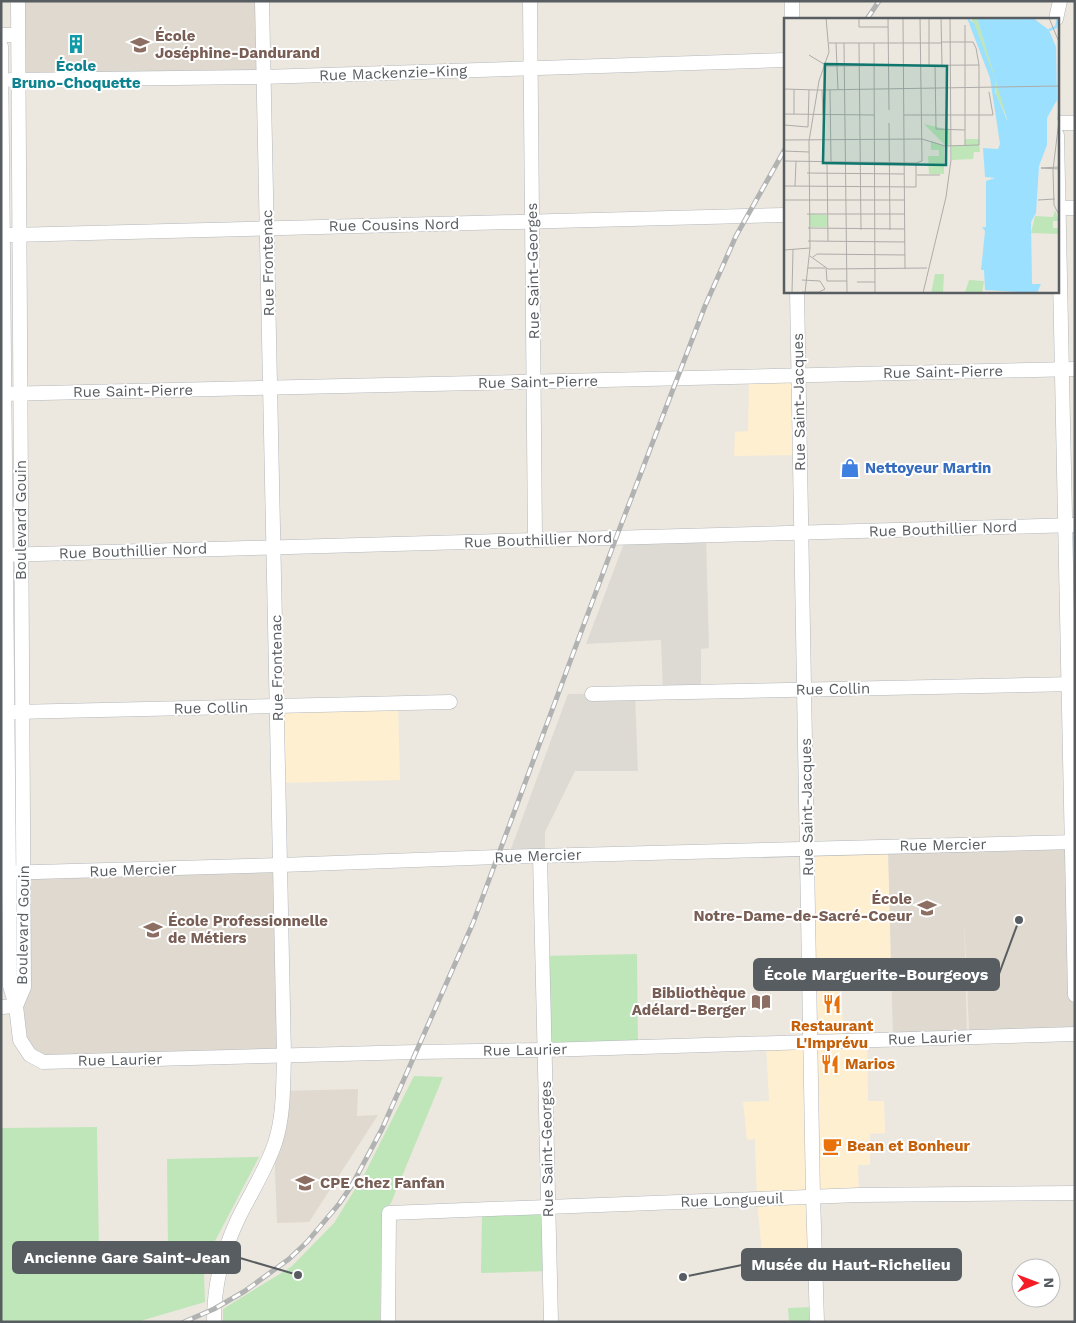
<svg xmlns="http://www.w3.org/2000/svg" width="1076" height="1323" font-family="'Work Sans',sans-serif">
<rect width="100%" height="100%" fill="#ede8df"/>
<g fill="#ffefd1">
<path d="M 799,376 L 800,455 L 734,456 L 735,432 L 748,431 L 749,377 Z"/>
<path d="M 398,704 L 400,780 L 279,783 L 277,706 Z"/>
<path d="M 888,846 L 891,969 L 871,976 L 871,986 L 841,989 L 844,1040 L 867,1040 L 868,1101 L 884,1101 L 885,1133 L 870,1134 L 870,1165 L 858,1165 L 859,1195 L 813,1197 L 812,1273 L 764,1275 L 757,1200 L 755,1139 L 747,1140 L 743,1102 L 769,1101 L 766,1044 L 811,1042 L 808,848 Z"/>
</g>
<g fill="#dddad4">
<path d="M 706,535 L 709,648 L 701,649 L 701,691 L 663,692 L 661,640 L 586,644 L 626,538 Z"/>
<path d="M 635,693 L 638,771 L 575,771 L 545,832 L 545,856 L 508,857 L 568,694 Z"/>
</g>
<g fill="#dfd9d0" fill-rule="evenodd">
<path d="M 18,1 L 262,1 L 263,77 L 18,86 Z"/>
<path d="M 1072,842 L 1075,1034 L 893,1039 L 888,846 ZM 964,917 L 969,1029 L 968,1034 L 967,1034 Z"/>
<path d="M 281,865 L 284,1056 L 43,1062 L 20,1040 L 24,873 Z"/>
<path d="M 358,1089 L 357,1116 L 378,1115 L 309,1222 L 277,1223 L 274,1144 L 283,1091 Z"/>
</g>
<g fill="#bee6b9">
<path d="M 637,954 L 638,1047 L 544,1050 L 542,956 Z"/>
<path d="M 414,1076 L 443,1077 L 391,1203 L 382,1213 L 380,1322 L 223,1322 L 223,1309 L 291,1267 L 334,1223 L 365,1173 Z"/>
<path d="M 97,1127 L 99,1253 L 168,1251 L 167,1159 L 259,1157 L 213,1245 L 204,1274 L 205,1302 L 137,1322 L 1,1322 L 1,1128 Z"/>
<path d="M 548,1207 L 549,1271 L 481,1273 L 482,1209 Z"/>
<path d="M 813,1307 L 814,1322 L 789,1322 L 788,1308 Z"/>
</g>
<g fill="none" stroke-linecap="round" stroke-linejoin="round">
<g stroke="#b2b7bb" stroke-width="15">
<g id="minor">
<path d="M 530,1 L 535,540"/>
<path d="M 792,1 L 792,19"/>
<path d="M 1056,19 L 1060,1"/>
<path d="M 1,35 L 18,35"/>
<path d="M 1,46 L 10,986 L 16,1006 L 20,1040 L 30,1055 L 43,1062 L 417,1052 L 544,1050 L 1075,1034"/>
<path d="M 11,80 L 263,77 L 785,60"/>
<path d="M 1057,123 L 1075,123"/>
<path d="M 1057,135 L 1075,995"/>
<path d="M 1057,208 L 1075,208"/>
<path d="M 11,235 L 785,215"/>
<path d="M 797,291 L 813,1196 L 817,1322"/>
<path d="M 1,394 L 1075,369"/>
<path d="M 1,555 L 1075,525"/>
<path d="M 592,694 L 1075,684"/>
<path d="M 14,712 L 450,702"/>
<path d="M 540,856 L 551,1322"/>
<path d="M 1,873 L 281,865 L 497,857 L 1075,842"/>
<path d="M 16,1006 L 24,987 L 18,1"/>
<path d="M 1,1007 L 16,1006"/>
<path d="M 214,1322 C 214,1284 222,1253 238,1219 C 250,1194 266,1170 275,1143 C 284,1116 283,1085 284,1056 L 262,1"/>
<path d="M 388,1322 L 389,1213 L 859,1195 L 1075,1193"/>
</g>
</g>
<use href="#minor" stroke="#fff" stroke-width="14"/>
<g stroke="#b1b2b2" stroke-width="5">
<g id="rail">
<path d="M 867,19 L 879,1"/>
<path d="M 184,1322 L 214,1309 L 245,1291 L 289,1259 L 307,1242 L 339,1204 L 352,1185 L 382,1129 L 473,923 L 616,538 L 705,306 L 736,236 L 785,149"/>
</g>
</g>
<use href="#rail" stroke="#fff" stroke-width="3" stroke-dasharray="9" stroke-linecap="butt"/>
</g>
<defs>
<g id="building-bare" transform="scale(1.5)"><path d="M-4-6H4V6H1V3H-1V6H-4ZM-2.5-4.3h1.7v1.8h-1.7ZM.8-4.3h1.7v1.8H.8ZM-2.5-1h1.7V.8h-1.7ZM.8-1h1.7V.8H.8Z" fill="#0f9aa8" stroke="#fff" stroke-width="2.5" paint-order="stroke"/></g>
<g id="school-bare" transform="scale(1.5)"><path d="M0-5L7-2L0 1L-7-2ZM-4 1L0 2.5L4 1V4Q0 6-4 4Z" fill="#8d6e63" stroke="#fff" stroke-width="2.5" paint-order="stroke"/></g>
<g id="shop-bare" transform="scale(1.5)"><path d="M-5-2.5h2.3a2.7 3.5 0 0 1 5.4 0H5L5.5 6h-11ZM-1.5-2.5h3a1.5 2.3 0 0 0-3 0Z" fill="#3f7fe0" stroke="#fff" stroke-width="2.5" paint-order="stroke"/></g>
<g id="library-bare" transform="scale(1.5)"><path d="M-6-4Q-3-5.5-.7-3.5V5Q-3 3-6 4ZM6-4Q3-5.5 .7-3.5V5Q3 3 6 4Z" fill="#8d6e63" stroke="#fff" stroke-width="2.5" paint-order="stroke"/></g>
<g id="restaurant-bare" transform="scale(1.5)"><path d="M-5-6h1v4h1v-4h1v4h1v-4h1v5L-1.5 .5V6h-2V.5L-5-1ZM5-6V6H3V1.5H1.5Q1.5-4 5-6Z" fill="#e8710a" stroke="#fff" stroke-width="2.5" paint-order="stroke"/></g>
<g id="cafe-bare" transform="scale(1.5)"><path d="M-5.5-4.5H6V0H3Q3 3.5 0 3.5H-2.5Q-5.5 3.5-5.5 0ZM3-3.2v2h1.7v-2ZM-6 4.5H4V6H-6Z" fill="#e8710a" stroke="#fff" stroke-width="2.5" paint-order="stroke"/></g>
</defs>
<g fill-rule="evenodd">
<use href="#building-bare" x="76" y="44"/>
<use href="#school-bare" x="140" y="45"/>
<use href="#shop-bare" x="850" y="468"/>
<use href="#school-bare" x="927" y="908"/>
<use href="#school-bare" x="153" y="930"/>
<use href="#library-bare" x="761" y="1002"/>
<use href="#restaurant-bare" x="832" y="1004"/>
<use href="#restaurant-bare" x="830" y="1064"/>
<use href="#cafe-bare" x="832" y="1146"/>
<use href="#school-bare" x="305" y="1183"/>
</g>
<g text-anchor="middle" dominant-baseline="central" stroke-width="4" stroke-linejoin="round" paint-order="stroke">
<g font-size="15" font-weight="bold" fill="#785e54" stroke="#fff" text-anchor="start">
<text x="155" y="36">École<tspan x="155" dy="17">Joséphine-Dandurand</tspan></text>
<text x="912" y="899" text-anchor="end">École<tspan x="912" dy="17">Notre-Dame-de-Sacré-Coeur</tspan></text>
<text x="168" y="921">École Professionnelle<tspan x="168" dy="17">de Métiers</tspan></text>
<text x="746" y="993" text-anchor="end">Bibliothèque<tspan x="746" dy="17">Adélard-Berger</tspan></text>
<text x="320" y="1183">CPE Chez Fanfan</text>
</g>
<g font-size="15" font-weight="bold" fill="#0d838f" stroke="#fff">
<text x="76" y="66">École<tspan x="76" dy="17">Bruno-Choquette</tspan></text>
</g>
<g font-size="15" fill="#585d61" stroke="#fff">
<text transform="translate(393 73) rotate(-2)">Rue Mackenzie-King</text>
<text transform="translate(394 225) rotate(-1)">Rue Cousins Nord</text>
<text transform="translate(268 263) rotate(-91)">Rue Frontenac</text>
<text transform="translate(533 271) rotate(-91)">Rue Saint-Georges</text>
<text transform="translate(943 372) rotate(-1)">Rue Saint-Pierre</text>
<text transform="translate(538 382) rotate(-1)">Rue Saint-Pierre</text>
<text transform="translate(133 391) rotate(-1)">Rue Saint-Pierre</text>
<text transform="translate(799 402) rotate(-91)">Rue Saint-Jacques</text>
<text transform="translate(21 520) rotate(-90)">Boulevard Gouin</text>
<text transform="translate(943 529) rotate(-2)">Rue Bouthillier Nord</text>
<text transform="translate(538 540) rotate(-2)">Rue Bouthillier Nord</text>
<text transform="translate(133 551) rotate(-2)">Rue Bouthillier Nord</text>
<text transform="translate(277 668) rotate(-91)">Rue Frontenac</text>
<text transform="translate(833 689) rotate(-1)">Rue Collin</text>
<text transform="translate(211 708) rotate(-1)">Rue Collin</text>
<text transform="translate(807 807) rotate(-91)">Rue Saint-Jacques</text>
<text transform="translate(943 845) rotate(-1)">Rue Mercier</text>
<text transform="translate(538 856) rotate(-2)">Rue Mercier</text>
<text transform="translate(133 870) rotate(-2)">Rue Mercier</text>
<text transform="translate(23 925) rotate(-89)">Boulevard Gouin</text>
<text transform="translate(930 1038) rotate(-2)">Rue Laurier</text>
<text transform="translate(525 1050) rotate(-1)">Rue Laurier</text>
<text transform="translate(120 1060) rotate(-1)">Rue Laurier</text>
<text transform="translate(547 1149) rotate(-91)">Rue Saint-Georges</text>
<text transform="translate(732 1200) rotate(-2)">Rue Longueuil</text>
</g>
<g font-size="15" font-weight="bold" fill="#366cbe" stroke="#fff" text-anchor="start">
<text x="865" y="468">Nettoyeur Martin</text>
</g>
<g font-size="15" font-weight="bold" fill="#c56008" stroke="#fff" text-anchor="start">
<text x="832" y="1026" text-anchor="middle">Restaurant<tspan x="832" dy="17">L'Imprévu</tspan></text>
<text x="845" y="1064">Marios</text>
<text x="847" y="1146">Bean et Bonheur</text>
</g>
</g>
<g transform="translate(784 18)">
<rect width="275" height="275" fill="#ede8df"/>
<path d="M 187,0 L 193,0 L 225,104 L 212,77 L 210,60 ZM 140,106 L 166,112 L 166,127 L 161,127 ZM 181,121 L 195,121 L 196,134 L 190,134 L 189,141 L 168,142 L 168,128 L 181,128 ZM 147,123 L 160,128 L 160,156 L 145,156 L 144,138 L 155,138 L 155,132 L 147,132 ZM 271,192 L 275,203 L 269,203 L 269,210 L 275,210 L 275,216 L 247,215 L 251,198 L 269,199 ZM 26,196 L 43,197 L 43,209 L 26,209 ZM 151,256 L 160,256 L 159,275 L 147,275 ZM 185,262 L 200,263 L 198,275 L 181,274 Z" fill="#bee6b9"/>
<path d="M 183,0 L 190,5 L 211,61 L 211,74 L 224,104 L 193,0 L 249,0 L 265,12 L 272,29 L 273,82 L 263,100 L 263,127 L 255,148 L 252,195 L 247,204 L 248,266 L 257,266 L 253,275 L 201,272 L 200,252 L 197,252 L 201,213 L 198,209 L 202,209 L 202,163 L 211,160 L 201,159 L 199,130 L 214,131 L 216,126 L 206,60 Z" fill="#9ce0ff"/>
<path fill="none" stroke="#9ce0ff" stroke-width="2.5" d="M 265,12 L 272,9 L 274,0"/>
<path fill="none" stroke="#adaca9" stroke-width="1" d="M 75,0 L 75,9 L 104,9M 104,0 L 105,92M 119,0 L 121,251M 145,0 L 145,47M 157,0 L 158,47M 265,0 L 275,24M 181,7 L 181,127M 45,25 L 158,25M 52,25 L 54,72M 60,25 L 63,275M 75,25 L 77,212M 90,25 L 91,275M 25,37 L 43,48 L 195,47M 151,47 L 152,111 L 181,112M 0,71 L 33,72M 34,72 L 275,68M 38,72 L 39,96M 46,72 L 47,144M 0,96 L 90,97M 10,96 L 10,72M 120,97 L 209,97 L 205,74M 274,102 L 275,86M 275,102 L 269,152 L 270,187 L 275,197M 105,105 L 106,212M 0,107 L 24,109M 24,109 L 25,72M 0,122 L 138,121 L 161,128 L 195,127 L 195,47 L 192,30 L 189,24 L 157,24M 0,133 L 25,134M 0,143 L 132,145M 43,144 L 44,223M 132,145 L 138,143 L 136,0M 275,149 L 257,150 L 275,151M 23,155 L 120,156M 133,157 L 156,157M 0,168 L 132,169 L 132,145M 11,168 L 12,143M 0,182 L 121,182M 254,182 L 271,181M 23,196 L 121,196M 24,210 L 121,211M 24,223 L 121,224M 0,232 L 26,230M 26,238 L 44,251 L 143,250M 29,239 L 33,236 L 121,237M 24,250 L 41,250M 42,250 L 43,263 L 63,263M 73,264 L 91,264M 18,274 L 35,274 L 41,271 L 36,263 L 18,262M 8,275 L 9,231M 21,275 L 26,230 L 25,123 L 35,63 L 45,34 L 42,0M 139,275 L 162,179 L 167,142 L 166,0"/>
<path fill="#0f766e" fill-opacity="0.15" stroke="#0f766e" stroke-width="2.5" d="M 41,46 L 163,48 L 162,147 L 39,145 Z"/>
<rect width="275" height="275" fill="none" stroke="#585d61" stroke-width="2.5"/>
</g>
<path fill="none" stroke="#585d61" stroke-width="2" d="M1019 920L999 974M298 1275L240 1258M683 1277L742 1265"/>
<g fill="#585d61" stroke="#fff" stroke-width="2">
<circle cx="1019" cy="920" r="5"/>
<circle cx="298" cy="1275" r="5"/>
<circle cx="683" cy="1277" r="5"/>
</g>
<g fill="#585d61" stroke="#585d61" stroke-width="2">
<rect x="754" y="959" width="245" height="31" rx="5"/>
<rect x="13" y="1242" width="227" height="31" rx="5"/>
<rect x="742" y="1249" width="219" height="31" rx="5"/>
</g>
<g font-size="16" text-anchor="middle" font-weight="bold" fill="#fff">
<text x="876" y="980">École Marguerite-Bourgeoys</text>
<text x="127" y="1263">Ancienne Gare Saint-Jean</text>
<text x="851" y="1270">Musée du Haut-Richelieu</text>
</g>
<rect width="1076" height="1323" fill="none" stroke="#585d61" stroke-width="5"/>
<g transform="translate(1036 1283) rotate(89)"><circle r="24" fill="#ffffff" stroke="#bcbec0"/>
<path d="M0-4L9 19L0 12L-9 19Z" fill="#f41d26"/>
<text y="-8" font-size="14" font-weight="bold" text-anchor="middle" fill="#585d61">N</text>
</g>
</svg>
